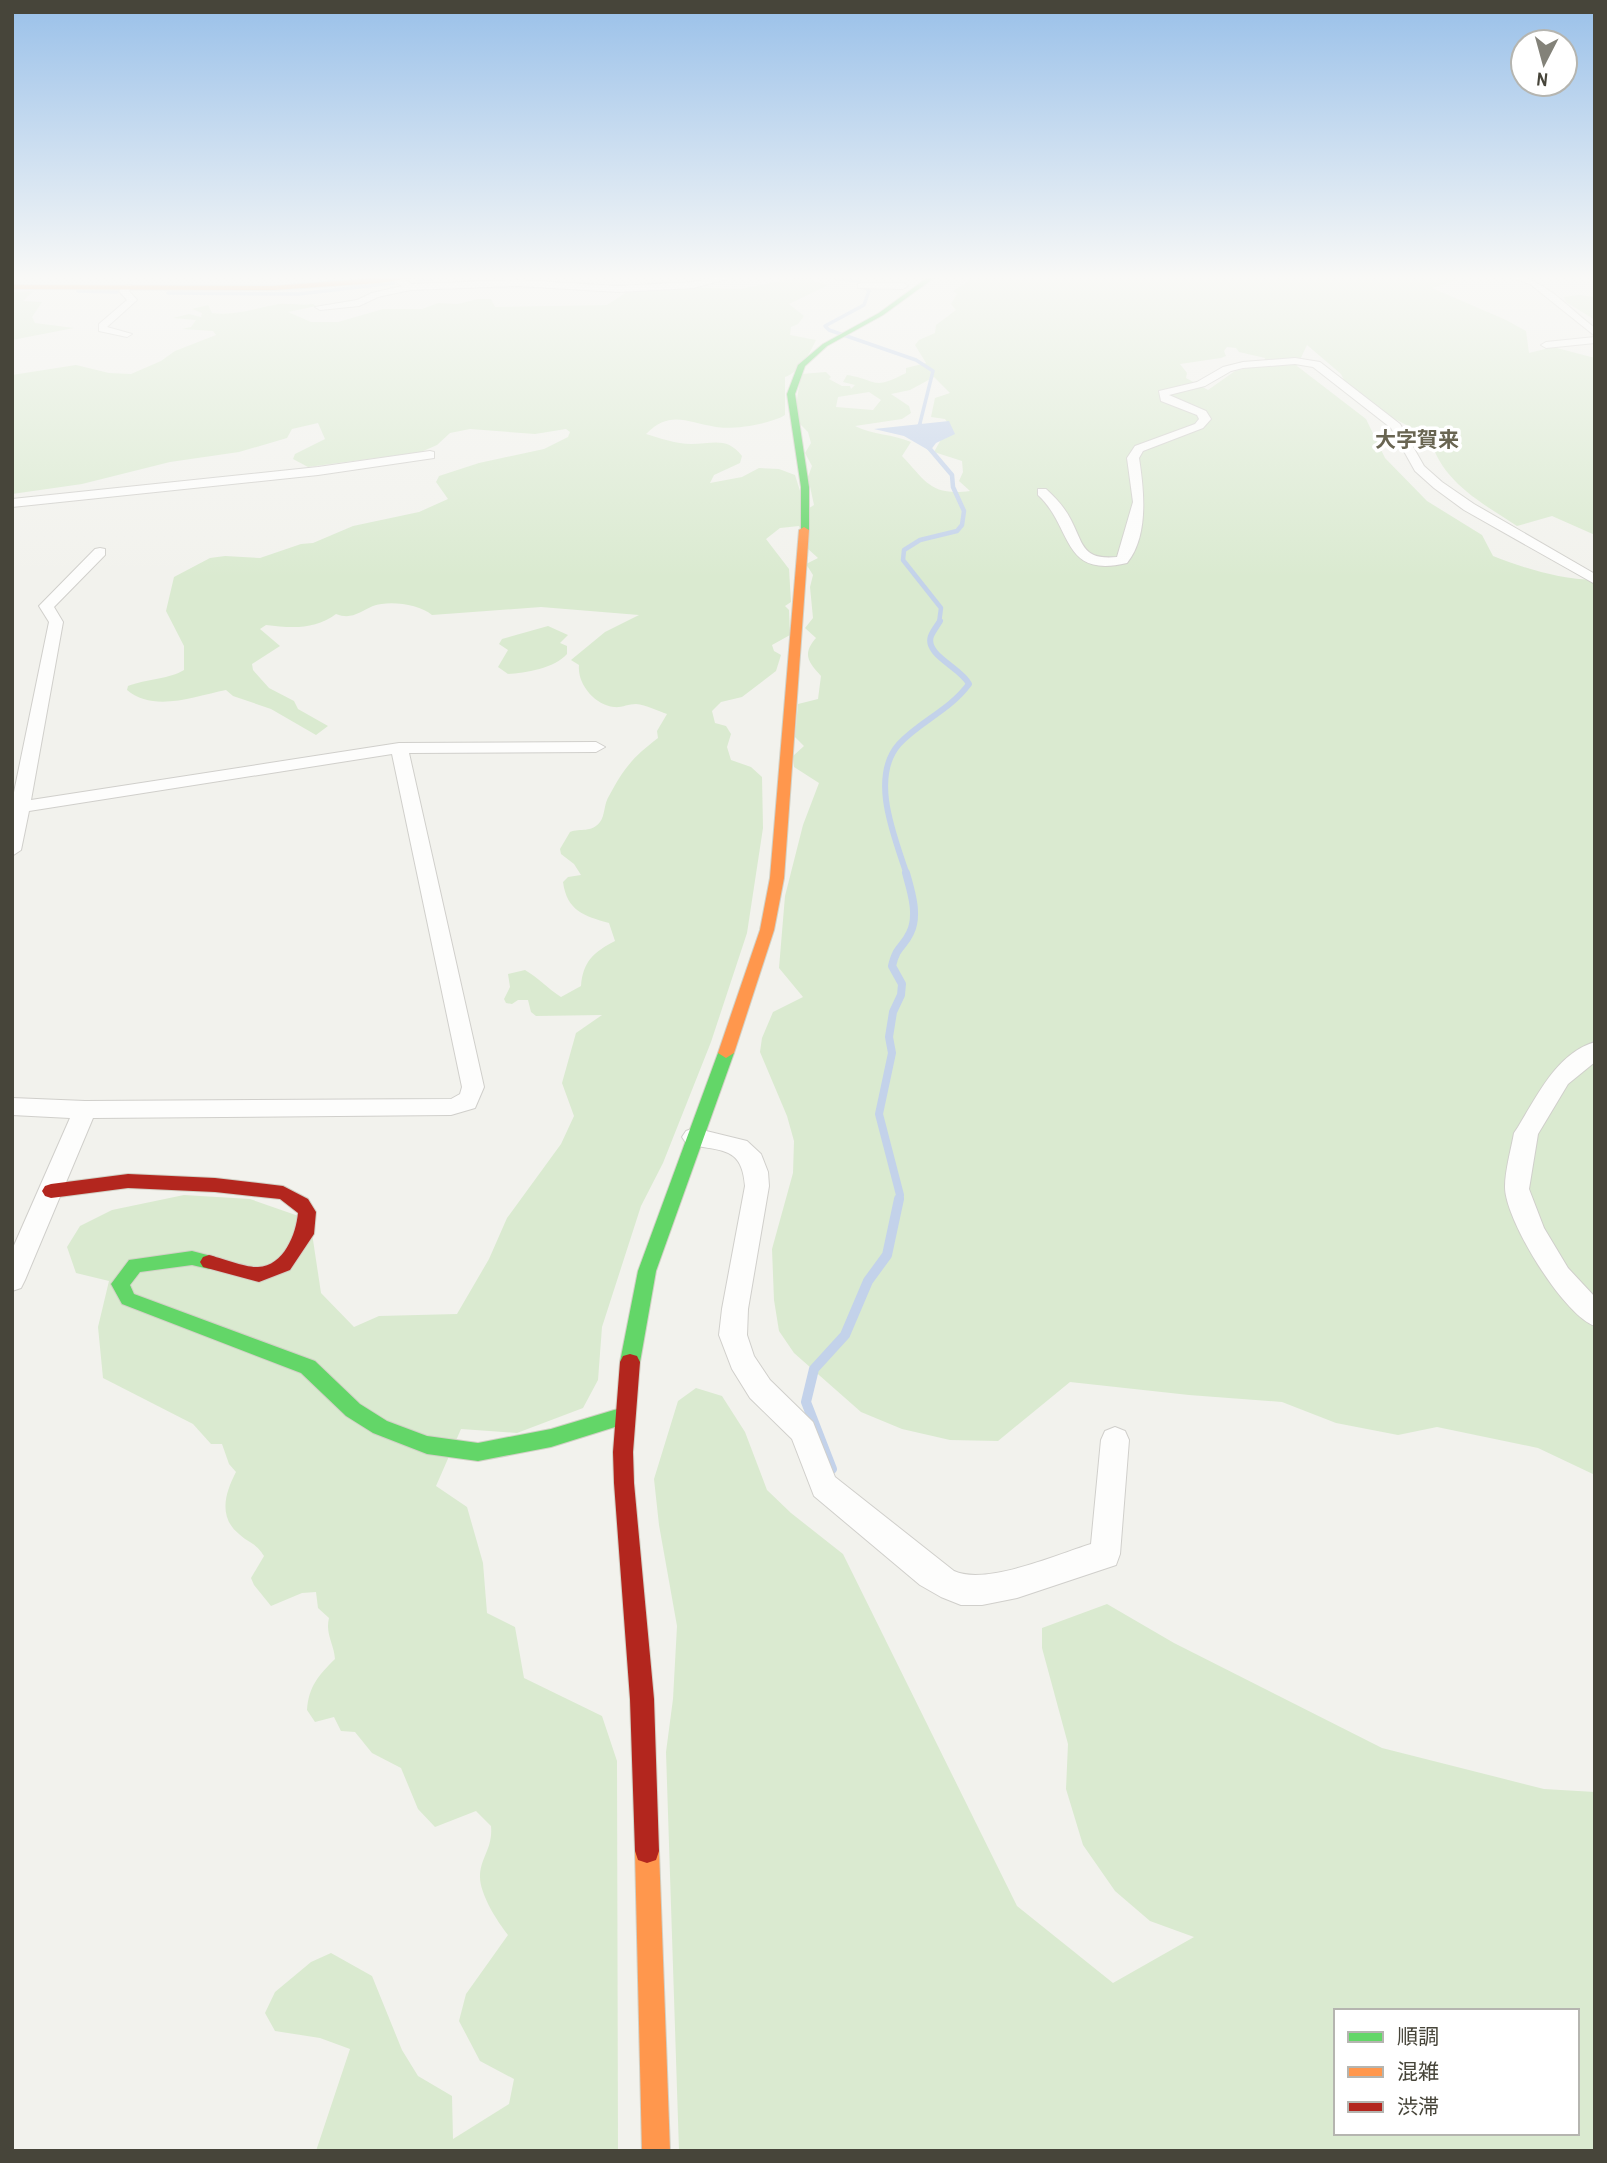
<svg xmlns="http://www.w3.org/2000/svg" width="1607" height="2163" font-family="'Archivo Narrow','Noto Sans JP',sans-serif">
<rect width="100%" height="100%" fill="#f2f2ed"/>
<g fill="#daead0" fill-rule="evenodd">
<path d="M 996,275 L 1446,275 L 1457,280 L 1432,288 L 1506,320 L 1526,331 L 1529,353 L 1553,347 L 1595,358 L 1595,535 L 1552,516 L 1517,526 C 1482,503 1440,481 1430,437 L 1385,414 L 1347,386 L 1341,374 L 1307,345 L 1297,366 L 1366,419 L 1385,458 L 1427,501 L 1482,535 L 1493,556 C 1527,569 1558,579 1595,580 L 1595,1475 L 1538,1448 L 1437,1427 L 1398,1435 L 1336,1423 L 1282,1402 L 1189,1395 L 1070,1382 L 998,1441 L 950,1440 L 902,1429 L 861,1412 L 794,1353 L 779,1331 L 774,1300 L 772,1249 L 793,1173 L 794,1141 L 787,1116 L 760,1052 L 762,1038 L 773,1012 L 803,997 L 779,968 L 785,896 L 803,825 L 819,783 L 794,767 L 793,756 L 804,746 L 795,737 L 798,704 L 818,699 L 821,676 C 808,662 802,654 816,638 L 805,628 L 813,618 L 810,587 L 813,575 L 806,564 L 818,558 L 807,548 L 799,526 L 780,528 L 766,539 L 789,569 L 791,602 L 785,606 L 789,610 L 790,635 L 772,645 L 774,651 L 781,655 L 776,671 L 742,697 L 721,702 L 712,711 L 715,723 L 726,726 L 731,734 L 727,747 L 731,760 L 751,767 L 762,777 L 763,828 L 747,933 L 711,1042 L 663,1163 L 641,1206 L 602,1327 L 598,1380 L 583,1408 L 517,1433 L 461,1429 L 436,1486 L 467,1507 L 483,1563 L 487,1613 L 515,1627 L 524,1678 L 602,1716 L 617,1761 L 618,2151 L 316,2151 L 350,2049 L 320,2038 L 275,2031 L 265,2013 L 275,1992 L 311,1962 L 331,1953 L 372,1976 L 402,2050 L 418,2076 L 452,2096 L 453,2139 L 509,2104 L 514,2079 L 480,2061 L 459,2021 L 466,1994 L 508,1935 C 497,1921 479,1893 480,1875 C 481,1857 493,1848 491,1826 L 476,1811 L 435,1827 L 418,1809 L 401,1768 L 372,1753 L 355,1732 L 341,1731 L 334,1717 L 315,1722 L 307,1710 C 309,1686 318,1676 335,1659 C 334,1644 325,1634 329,1618 L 318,1608 L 316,1592 L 302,1593 L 271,1606 L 254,1585 L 251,1578 L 264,1556 C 255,1542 250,1544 239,1534 C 218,1517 225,1493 236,1472 L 229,1464 L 222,1444 L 211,1444 L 193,1424 L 103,1378 L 98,1327 L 109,1281 L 76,1273 L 67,1247 L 80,1226 L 112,1210 L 184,1195 L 250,1199 L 310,1220 L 321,1293 L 354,1327 L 379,1316 L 457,1314 L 489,1259 L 507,1218 L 561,1144 L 574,1116 L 562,1083 L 576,1033 L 602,1015 L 536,1016 L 531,1012 L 528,1000 L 518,1000 L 512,1004 L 506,1003 L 504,999 L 510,987 L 508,974 L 525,970 C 539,978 548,989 561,997 L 581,986 C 583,961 594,952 615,941 L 609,923 C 584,916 567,911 563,882 L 568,877 L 581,875 L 574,864 L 561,854 L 560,849 L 570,832 C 581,828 591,833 600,822 C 605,816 604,803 609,796 C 624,768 633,757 658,738 L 657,731 L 667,714 C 658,711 646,705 636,704 C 628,704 621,708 614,707 C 595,705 577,684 579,665 L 571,660 L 605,632 L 639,615 L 541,607 L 432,615 C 419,604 389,600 373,606 C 359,612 352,620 336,614 C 315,630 291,628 266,625 L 260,629 L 280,646 L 252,664 L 253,670 L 269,688 L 294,701 L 298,709 L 328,726 L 316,735 L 271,709 L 233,696 L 226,690 C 195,696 154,713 127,690 L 128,686 C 146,679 170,679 184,670 L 184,646 L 166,611 L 174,577 L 210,558 L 225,556 L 260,558 L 301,544 L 313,543 L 353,526 L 419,512 L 448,499 L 436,482 L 439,476 L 479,463 L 544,449 L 568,437 L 570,432 L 566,429 L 535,434 L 470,429 L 450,433 L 437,445 L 421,452 L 308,467 L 293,459 L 295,454 L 325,439 L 318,423 L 292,429 L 287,438 L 239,452 L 170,462 L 82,484 L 12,494 L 12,375 L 76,365 L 109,373 L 131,374 L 161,361 L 175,351 L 216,335 L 213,331 L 182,329 L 191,327 L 196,320 L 173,318 L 189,314 L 201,317 L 202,313 L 192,309 L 208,305 L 212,313 C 236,316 256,308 279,304 C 291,303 301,306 313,304 L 316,306 L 288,312 L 311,322 L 338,322 L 383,309 L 422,309 L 438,303 L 458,304 L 478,299 L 491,299 L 495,307 L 607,305 L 627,292 L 680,287 L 740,289 L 791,279 L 805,279 L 828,285 L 789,304 L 804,316 L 798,324 L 791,327 L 790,335 L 816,340 C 810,353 800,372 785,377 L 785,415 C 771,424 732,430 716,427 C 686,422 670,410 646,434 C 659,438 677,444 691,444 C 712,444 727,436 742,456 L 740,463 L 714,475 L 710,483 L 742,477 L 759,468 L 779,469 L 795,475 L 806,510 L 814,505 L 808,477 L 812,466 L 805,453 L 811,443 L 808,432 L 794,418 L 801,374 L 826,372 L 831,377 L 829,379 L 842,386 L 850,386 L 851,389 L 855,385 L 843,382 L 847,375 C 879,380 871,391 906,373 L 906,368 L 926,363 L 915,345 L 919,340 L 935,333 L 936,325 L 956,310 L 951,304 L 957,294 L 953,291 L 971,279 ZM 1227,347 L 1236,348 L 1239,352 L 1265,358 L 1264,364 L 1235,371 L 1208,390 L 1186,378 L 1187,373 L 1180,364 L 1221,358 L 1226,356 L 1224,351 ZM 934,377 L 950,393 L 935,398 L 931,417 L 945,419 L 949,425 L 934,452 L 962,461 L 963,472 L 959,481 L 970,491 C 930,496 926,481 902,456 L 911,442 C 893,434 873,435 855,426 L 902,419 L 911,413 L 909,406 L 891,394 L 910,390 ZM 869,392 L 881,400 L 873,410 L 836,407 L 838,397 Z"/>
<path d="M 33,291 L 23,301 L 42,302 L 32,317 L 35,323 L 74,328 L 12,340 L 12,292 Z"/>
<path d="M 1579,295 L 1595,297 L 1595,320 L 1566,302 L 1564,297 Z"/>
<path d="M 548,626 L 568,635 L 560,643 L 567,646 L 567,654 C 555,668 525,673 508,674 L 498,667 L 508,650 L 499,644 L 502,639 Z"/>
<path d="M 696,1388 L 722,1396 L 745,1432 L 767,1490 L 791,1513 L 843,1554 L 1017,1906 L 1113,1983 L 1194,1937 L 1150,1921 L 1115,1891 L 1083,1845 L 1066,1789 L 1068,1744 L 1042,1648 L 1042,1628 L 1107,1604 L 1174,1643 L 1382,1748 L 1544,1789 L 1595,1792 L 1595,2151 L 679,2151 L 666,1752 L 673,1699 L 677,1626 L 659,1525 L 654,1479 L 678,1401 ZM 1336,2011 L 1577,2011 L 1577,2133 L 1336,2133 Z"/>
</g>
<path fill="#c3d2ea" d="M 949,421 L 955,434 L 936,443 L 930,451 L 904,436 L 874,429 Z"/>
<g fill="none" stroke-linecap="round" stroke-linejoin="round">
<g stroke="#c3d2ea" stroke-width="3.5">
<path d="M 807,275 L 857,281 L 869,291 L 864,305 L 825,326 L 829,330 L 916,360 L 933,371 L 919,427"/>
<path d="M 419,280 L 458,275"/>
<path d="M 78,291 L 117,292"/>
<path d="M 168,293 L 299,294 L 393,283"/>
</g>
<g stroke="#c3d2ea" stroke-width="4.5">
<path d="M 918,431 L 920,425"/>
<path d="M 924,442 L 952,475 L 953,487 L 964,511 L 962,525 L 957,531 L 920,540 L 904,550 L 903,560 L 941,608 L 939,623"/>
</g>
<path stroke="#c3d2ea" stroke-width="6" d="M 907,875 C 895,838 869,778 899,744 C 920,721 949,711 969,684 C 962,668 924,655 931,636 C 933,631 937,626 940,621"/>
<path stroke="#c3d2ea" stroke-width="8" d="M 899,1201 L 900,1195 L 879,1114 L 892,1053 L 889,1037 L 893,1012 L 901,995 L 902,984 L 892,966 C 897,945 903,948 910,933 C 919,915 911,891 906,873"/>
<path stroke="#c3d2ea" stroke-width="10" d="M 832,1469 L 806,1402 L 814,1369 L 845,1335 L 868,1281 L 887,1255 L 899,1199"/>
<g stroke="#d0cfcb" stroke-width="2">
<g id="street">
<path d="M 385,275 L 395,275 L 412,284 L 518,280 L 618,286 L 693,282 L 727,275 L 742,275 L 693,288 L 618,292 L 518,286 L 410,290 L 378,297 L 359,306 L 320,310 L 315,307 L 357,300 L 372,293 L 402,286 Z"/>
<path d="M 791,275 L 818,275 C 812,279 796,280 791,275 Z"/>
<path d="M 1503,275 C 1544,275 1565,306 1595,328 L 1595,336 L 1530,284 Z"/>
<path d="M 861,283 L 903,283 L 908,286 L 903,289 L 858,288 L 858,284 Z"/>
<path d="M 126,285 L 132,285 L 129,291 L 137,300 L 107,327 L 132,334 L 127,337 L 99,331 L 99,324 L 127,300 L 119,291 Z"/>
<path d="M 1595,337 L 1595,343 L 1546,348 L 1541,345 L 1546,342 Z"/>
<path d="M 1295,358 L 1320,362 L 1400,424 L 1424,466 L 1442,482 L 1474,504 L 1595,574 L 1595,584 L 1464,510 L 1434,488 L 1415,471 L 1391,428 L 1313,367 L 1295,364 L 1243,368 L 1231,371 L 1205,386 L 1169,395 L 1206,411 L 1211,419 L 1203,428 L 1143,451 L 1139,458 C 1144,490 1149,536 1127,563 C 1061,579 1073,527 1038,495 L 1038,489 L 1046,489 C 1056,498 1065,508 1071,520 C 1084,545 1082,560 1117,557 L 1133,502 L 1127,458 L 1135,446 L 1195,424 L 1199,419 L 1197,415 L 1161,401 L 1159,391 L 1197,382 L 1223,367 L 1243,362 Z"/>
<path d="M 430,451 L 434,452 L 434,458 L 318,475 L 12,507 L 12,499 L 318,467 Z"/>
<path d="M 100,548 L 105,549 L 105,555 L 54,607 L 63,622 L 31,800 L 399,743 L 596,742 L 605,747 L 596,752 L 409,753 L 484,1087 L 475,1108 L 451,1115 L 93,1118 L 25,1280 L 21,1288 L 12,1291 L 12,1250 L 70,1118 L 12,1115 L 12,1098 L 85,1101 L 451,1099 L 460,1094 L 462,1087 L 392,754 L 29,811 L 21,850 L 12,856 L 12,802 L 49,622 L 39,606 L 95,549 Z"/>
<path d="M 1595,1042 L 1595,1062 L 1568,1084 L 1538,1134 L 1529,1189 L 1544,1228 L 1568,1268 L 1595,1297 L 1595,1326 C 1564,1316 1505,1220 1505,1187 C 1505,1170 1511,1150 1514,1133 L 1518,1127 C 1537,1096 1557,1053 1595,1042 Z"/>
<path d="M 694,1128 L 747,1141 L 761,1154 L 768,1172 L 769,1186 L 748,1309 L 747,1335 L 754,1356 L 770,1380 L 813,1422 L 835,1477 L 954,1571 C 986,1586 1058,1554 1091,1544 L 1101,1440 L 1105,1431 L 1115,1427 L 1125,1431 L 1129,1440 L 1120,1554 L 1116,1565 L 1017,1598 L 982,1605 L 961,1605 L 941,1597 L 920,1585 L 814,1496 L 792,1439 L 750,1398 L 732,1369 L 719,1335 L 722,1309 L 745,1186 C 742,1143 718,1153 686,1143 L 682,1137 L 686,1131 Z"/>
</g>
</g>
<g stroke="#d2d1c6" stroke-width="2">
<g id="fast">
<path d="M 931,275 L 938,275 L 883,315 L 827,346 L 805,366 L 795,394 L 809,487 L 809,530 L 801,532 L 801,487 L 787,394 L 798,365 L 823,344 L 879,313 Z"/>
<path d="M 726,1048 L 734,1053 L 656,1271 L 640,1362 L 637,1368 L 630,1370 L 623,1368 L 620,1362 L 638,1271 L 718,1053 Z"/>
<path d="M 192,1251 L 215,1257 L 218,1262 L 215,1267 L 209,1269 L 192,1265 L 140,1272 L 130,1285 L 134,1294 L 315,1361 L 360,1404 L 387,1421 L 427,1436 L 478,1443 L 551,1429 L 624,1407 L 631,1410 L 634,1416 L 631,1422 L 551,1447 L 478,1461 L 427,1454 L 373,1433 L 346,1416 L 301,1373 L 122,1304 L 111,1284 L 129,1260 Z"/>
</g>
</g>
<g stroke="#d2d1c6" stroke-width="2">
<g id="slow">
<path d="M 417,275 L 432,275 L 377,283 L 273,290 L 12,289 L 12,285 L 273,286 Z"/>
<path d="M 804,527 L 809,530 L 784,878 L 774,930 L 734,1053 L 726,1058 L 718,1053 L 760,930 L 770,878 L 799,530 Z"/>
<path d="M 647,1839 L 656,1842 L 659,1851 L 670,2151 L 642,2151 L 635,1851 L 638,1842 Z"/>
</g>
</g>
<g stroke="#d2d1c6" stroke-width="2">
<g id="jam">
<path d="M 128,1174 L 215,1178 L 283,1186 L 308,1199 L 316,1212 L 314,1234 L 290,1270 L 259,1282 L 203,1267 L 200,1262 L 203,1257 L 209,1255 C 221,1258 247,1268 258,1267 C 284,1266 296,1234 298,1213 L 280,1199 L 215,1192 L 128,1188 L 51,1198 L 45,1196 L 42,1191 L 45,1186 L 51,1184 Z"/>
<path d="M 630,1354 L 637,1356 L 640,1362 L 633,1452 L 634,1483 L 654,1699 L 659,1851 L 656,1860 L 647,1863 L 638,1860 L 635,1851 L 630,1699 L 614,1483 L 613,1452 L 620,1362 L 623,1356 Z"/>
</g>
</g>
<use href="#street" fill="#fdfdfc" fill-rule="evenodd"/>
<use href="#fast" fill="#63d668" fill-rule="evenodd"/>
<use href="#slow" fill="#ff974d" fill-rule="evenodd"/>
<use href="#jam" fill="#b3261e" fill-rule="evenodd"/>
</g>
<linearGradient id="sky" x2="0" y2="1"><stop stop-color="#99c0e9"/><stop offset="0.48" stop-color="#f9f9f7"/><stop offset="1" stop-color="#f9f9f7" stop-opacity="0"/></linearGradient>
<rect width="1607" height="578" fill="url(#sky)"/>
<g text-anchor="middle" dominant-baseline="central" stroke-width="7" stroke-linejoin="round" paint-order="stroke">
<g font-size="21" font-weight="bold" fill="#696552" stroke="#fff">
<text x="1417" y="439">大字賀来</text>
</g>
</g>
<rect width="1607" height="2163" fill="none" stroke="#47453a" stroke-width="28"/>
<rect x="1334" y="2009" width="245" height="126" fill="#ffffff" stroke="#b5b5b0" stroke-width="2"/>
<rect x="1348" y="2032" width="35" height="10" fill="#63d668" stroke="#b5b5b0" stroke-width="2"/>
<text x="1397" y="2044" font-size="21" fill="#47453a">順調</text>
<rect x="1348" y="2067" width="35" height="10" fill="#ff974d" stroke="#b5b5b0" stroke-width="2"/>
<text x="1397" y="2079" font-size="21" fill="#47453a">混雑</text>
<rect x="1348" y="2102" width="35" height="10" fill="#b3261e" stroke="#b5b5b0" stroke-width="2"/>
<text x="1397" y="2114" font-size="21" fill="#47453a">渋滞</text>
<g transform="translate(1544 63) rotate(186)"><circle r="33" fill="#ffffff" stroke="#b5b5b0" stroke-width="2"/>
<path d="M0-5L12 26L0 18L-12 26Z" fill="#838279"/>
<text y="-10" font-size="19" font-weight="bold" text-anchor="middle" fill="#47453a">N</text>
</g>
</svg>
